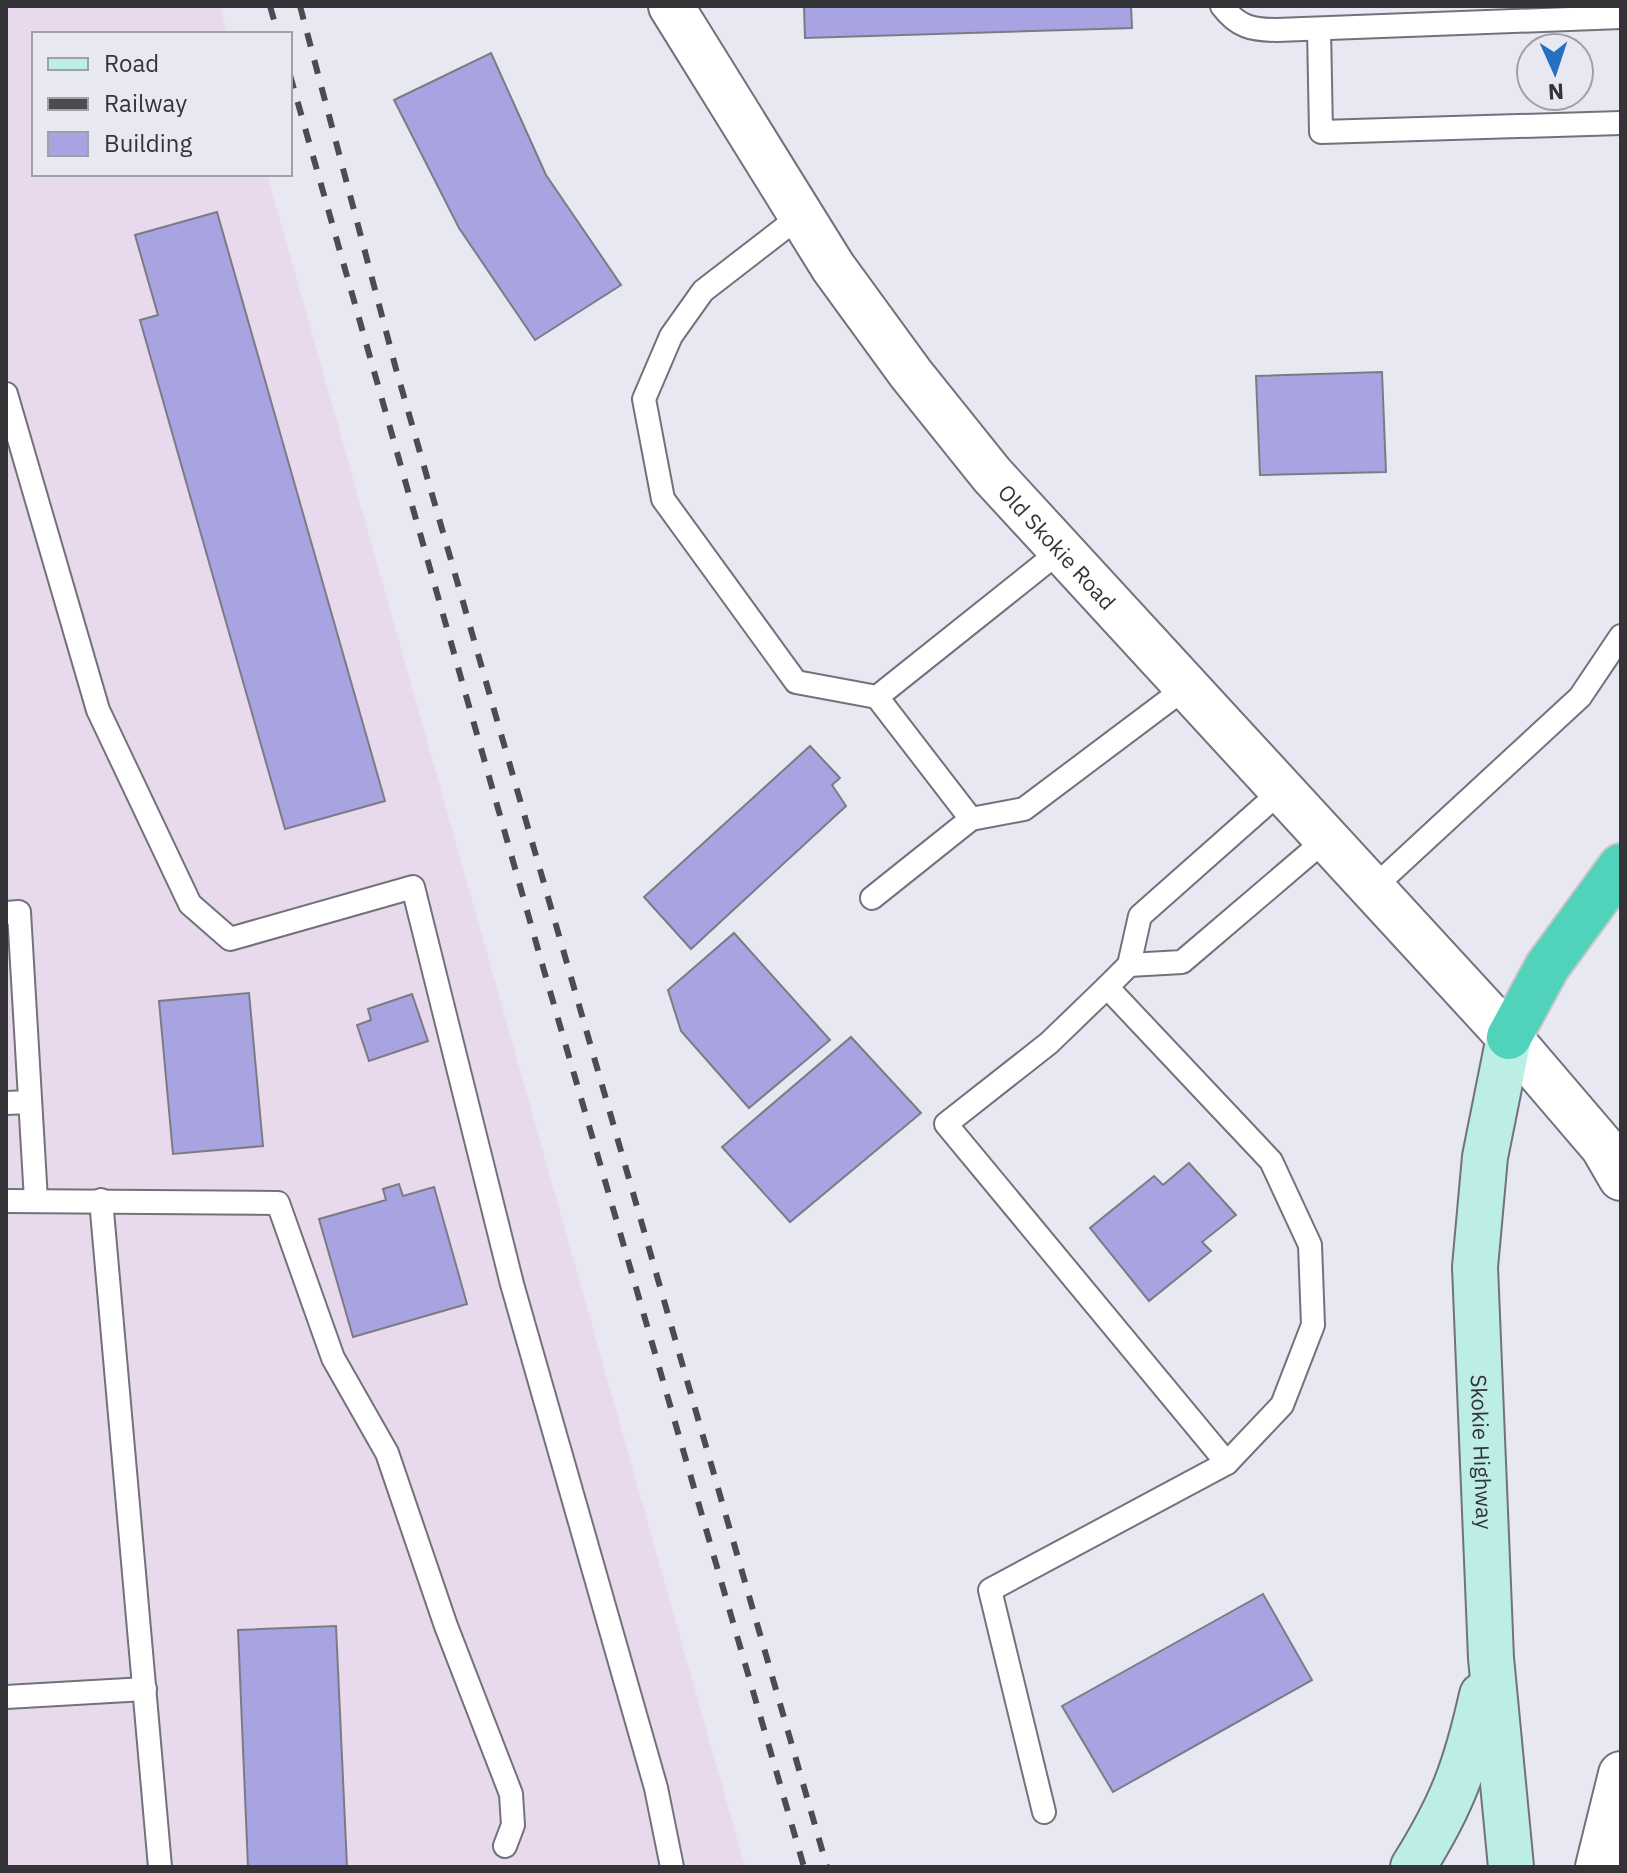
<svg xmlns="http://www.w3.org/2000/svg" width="1627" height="1873" font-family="'IBM Plex Sans',sans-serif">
<rect width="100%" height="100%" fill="#e7e8f2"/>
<path fill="#e8d9ec" d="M 6,6 L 220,6 L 227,34 L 34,34 L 34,174 L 267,174 L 745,1867 L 6,1867 Z"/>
<g fill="#a7a4e1" stroke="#7c7b84" stroke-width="2">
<path d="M 804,6 L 1131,6 L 1132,28 L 805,38 Z"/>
<path d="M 491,53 L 546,175 L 621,285 L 535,340 L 459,228 L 394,100 Z"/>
<path d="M 217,212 L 385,801 L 285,829 L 140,320 L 158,315 L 135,235 Z"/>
<path d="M 1382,372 L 1386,472 L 1260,475 L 1256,376 Z"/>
<path d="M 810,746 L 840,778 L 832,785 L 846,806 L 691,949 L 644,897 Z"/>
<path d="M 734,933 L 830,1040 L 749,1108 L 681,1031 L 668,990 Z"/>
<path d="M 249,993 L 263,1146 L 173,1154 L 159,1001 Z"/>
<path d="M 412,994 L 428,1041 L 369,1061 L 357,1025 L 371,1020 L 368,1009 Z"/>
<path d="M 851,1037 L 921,1113 L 790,1222 L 722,1147 Z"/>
<path d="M 1189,1163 L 1236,1215 L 1202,1242 L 1211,1251 L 1149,1301 L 1090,1228 L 1154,1176 L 1163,1185 Z"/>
<path d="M 399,1184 L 403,1196 L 434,1187 L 467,1304 L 353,1337 L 319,1219 L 386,1200 L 383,1189 Z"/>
<path d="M 1263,1594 L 1312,1680 L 1113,1792 L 1062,1706 Z"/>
<path d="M 336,1626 L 347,1867 L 248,1867 L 238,1630 Z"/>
</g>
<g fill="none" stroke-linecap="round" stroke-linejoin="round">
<g stroke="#71727b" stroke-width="26">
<g id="service">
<path d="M 1222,6 C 1238,27 1252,30 1277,30 L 1621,17"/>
<path d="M 1319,29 L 1321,132 L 1621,123"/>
<path d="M 800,216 L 703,291 L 671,336 L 644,399 L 663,499 L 796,682 L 877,697"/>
<path d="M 6,394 L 98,710 L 190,904 L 230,939 L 413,887 L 512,1284 L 656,1788 L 672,1867"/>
<path d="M 1060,551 L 877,697 L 971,819 L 1024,809 L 1185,688"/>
<path d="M 1371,890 L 1580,697 L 1621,636"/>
<path d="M 872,898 L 971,819"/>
<path d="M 6,913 L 19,912 L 36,1200"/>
<path d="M 1129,965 L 1182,962 L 1325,840"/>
<path d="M 6,1103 L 30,1102"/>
<path d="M 101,1200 L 160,1867"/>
<path d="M 6,1201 L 278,1203 L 333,1358 L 387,1453 L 446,1626 L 511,1794 L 513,1825 L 505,1846"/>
<path d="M 1227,1463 L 946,1124 L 1049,1043 L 1107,987 L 1129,965 L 1140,916 L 1280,792"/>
<path d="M 6,1697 L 145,1689"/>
<path d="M 1044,1812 L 990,1590 L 1227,1463 L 1282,1405 L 1313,1325 L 1310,1245 L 1271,1161 L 1107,987"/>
</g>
</g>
<g stroke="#71727b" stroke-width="48">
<g id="tertiary">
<path id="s1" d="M 671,6 L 833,267 L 911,374 L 992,475 L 1509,1037 L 1603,1147 L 1621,1178"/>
<path d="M 1598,1867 L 1621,1774"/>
</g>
</g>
<g stroke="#71727b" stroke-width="48">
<g id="secondary">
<path id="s2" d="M 1509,1037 L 1485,1157 L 1475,1267 L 1491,1658 L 1511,1867"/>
<path d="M 1413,1867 C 1452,1805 1466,1767 1482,1695"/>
</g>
</g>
<g stroke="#c6c6c7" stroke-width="48">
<path id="trunk" d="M 1509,1037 L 1547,967 L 1621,866"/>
</g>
<use href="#service" stroke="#fff" stroke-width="22"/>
<use href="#tertiary" stroke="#fff" stroke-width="44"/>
<use href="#secondary" stroke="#bdeee6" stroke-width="44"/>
<use href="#trunk" stroke="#50d2bb" stroke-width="44"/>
<g stroke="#4b4b50" stroke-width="6" stroke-dasharray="14 14" stroke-linecap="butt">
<path d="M 270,6 L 278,34"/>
<path d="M 300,6 L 396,369 L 827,1867"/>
<path d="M 290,75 L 543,967 L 804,1867"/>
</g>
</g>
<g text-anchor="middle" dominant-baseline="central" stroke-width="6" stroke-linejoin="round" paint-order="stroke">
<g font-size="22" fill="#343438" stroke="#e7e8f2">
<text stroke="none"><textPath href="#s1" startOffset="666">Old Skokie Road</textPath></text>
<text stroke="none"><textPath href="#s2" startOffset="418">Skokie Highway</textPath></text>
</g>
</g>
<rect width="1627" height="1873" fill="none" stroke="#343438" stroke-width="16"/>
<rect x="32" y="32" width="260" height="144" fill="#e7e8f2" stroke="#9fa0a8" stroke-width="2"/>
<rect x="48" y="58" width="40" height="12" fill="#bdeee6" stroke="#9fa0a8" stroke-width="2"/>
<text x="104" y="72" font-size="24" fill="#343438">Road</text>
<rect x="48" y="98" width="40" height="12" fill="#4b4b50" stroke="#9fa0a8" stroke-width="2"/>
<text x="104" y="112" font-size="24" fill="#343438">Railway</text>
<rect x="48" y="132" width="40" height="24" fill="#a7a4e1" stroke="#9fa0a8" stroke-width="2"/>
<text x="104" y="152" font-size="24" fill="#343438">Building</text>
<g transform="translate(1555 72) rotate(177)"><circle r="38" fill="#e7e8f2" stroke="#9fa0a8" stroke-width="2"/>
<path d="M0-6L14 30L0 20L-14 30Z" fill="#2670c0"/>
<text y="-12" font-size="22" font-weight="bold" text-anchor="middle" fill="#343438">N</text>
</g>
</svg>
